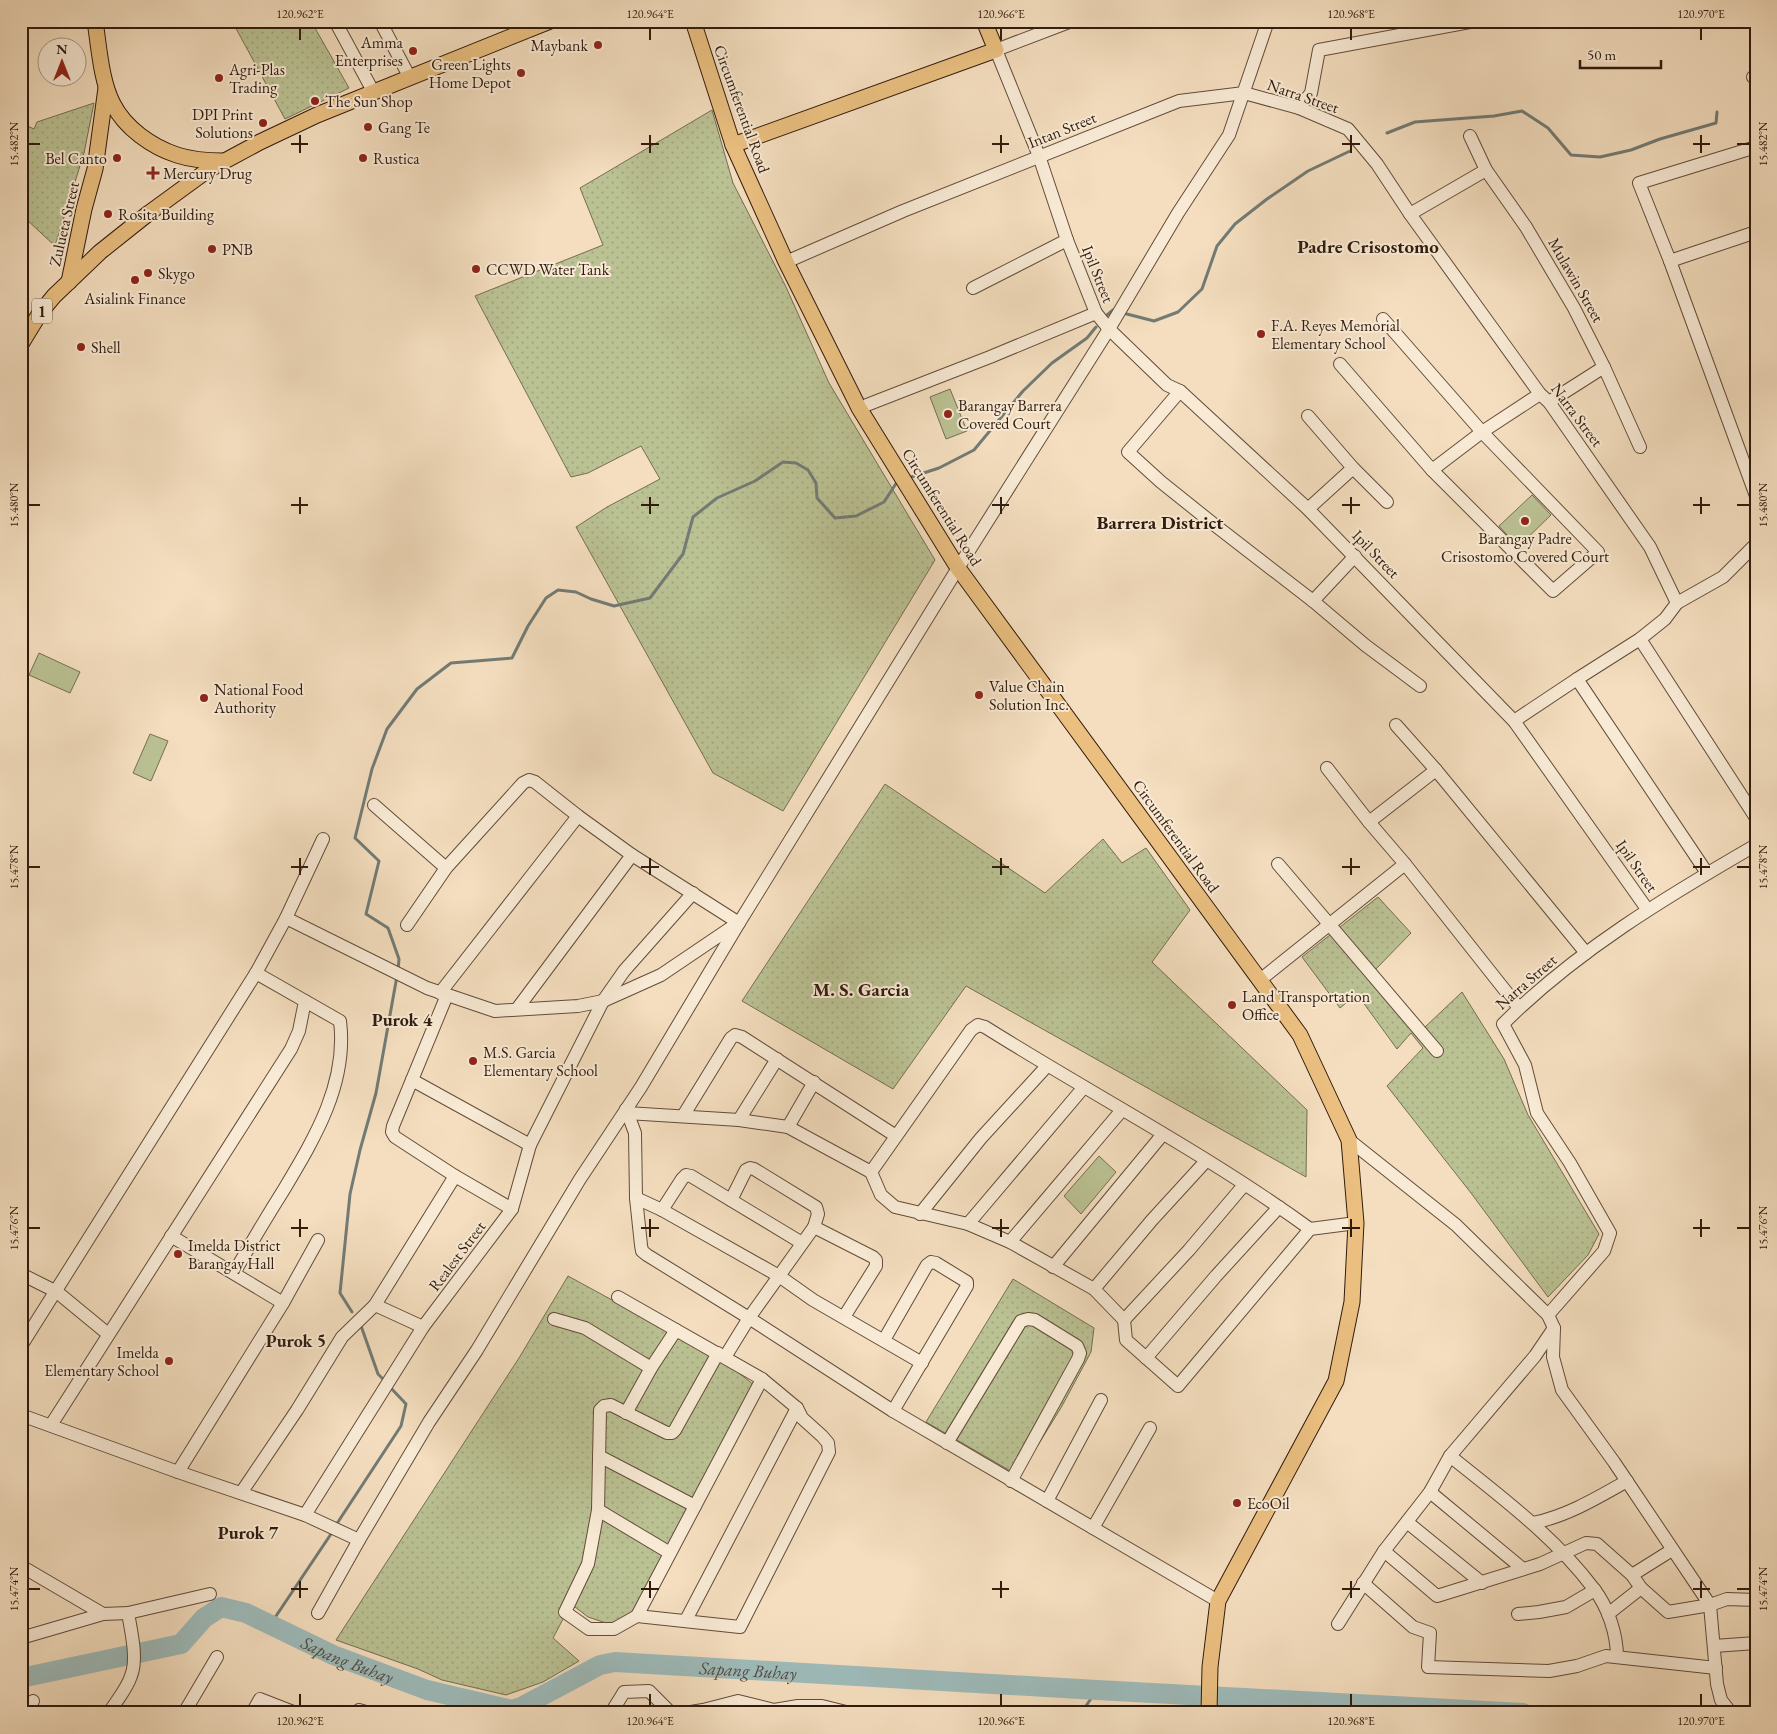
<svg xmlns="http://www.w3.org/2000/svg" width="1777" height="1734" font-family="'EB Garamond',serif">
<defs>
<pattern id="grass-dots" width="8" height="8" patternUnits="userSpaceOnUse" patternTransform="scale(1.25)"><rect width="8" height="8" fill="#bac193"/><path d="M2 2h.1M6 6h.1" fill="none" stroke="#a0a57e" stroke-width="1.8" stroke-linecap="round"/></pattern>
</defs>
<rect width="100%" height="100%" fill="#f4debf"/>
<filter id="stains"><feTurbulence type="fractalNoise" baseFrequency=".004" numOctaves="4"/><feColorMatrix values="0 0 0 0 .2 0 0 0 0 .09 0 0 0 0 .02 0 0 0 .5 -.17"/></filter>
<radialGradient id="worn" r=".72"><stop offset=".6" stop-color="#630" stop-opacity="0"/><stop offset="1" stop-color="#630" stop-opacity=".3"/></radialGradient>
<g fill="url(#grass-dots)" stroke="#766e50">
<path d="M 232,21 L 311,21 L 349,88 L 285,119 Z"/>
<path d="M 94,103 L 84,153 L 55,246 L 26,219 L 21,225 L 21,123 L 34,129 L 37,122 Z"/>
<path d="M 712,110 L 733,183 L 786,287 L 829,383 L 935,560 L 783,811 L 713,773 L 576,527 L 607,507 L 660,479 L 641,446 L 588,473 L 571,477 L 475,296 L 603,245 L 580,188 Z"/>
<path d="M 885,784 L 1045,893 L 1103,839 L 1122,863 L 1146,848 L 1190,910 L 1152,962 L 1307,1110 L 1306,1177 L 966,986 L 893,1089 L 742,1001 Z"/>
<path d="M 1378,897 L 1411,933 L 1374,971 L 1424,1028 L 1462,992 L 1504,1059 L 1528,1115 L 1599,1234 L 1588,1255 L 1548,1297 L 1471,1193 L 1387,1086 L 1423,1048 L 1411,1033 L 1397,1049 L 1357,994 L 1340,1008 L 1302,957 Z"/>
<path d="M 568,1276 L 722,1360 L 754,1385 L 635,1615 L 609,1624 L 588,1617 L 571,1604 L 553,1638 L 579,1661 L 543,1682 L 506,1695 L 442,1680 L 418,1669 L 336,1640 L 519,1358 Z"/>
<path d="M 1013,1279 L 1094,1328 L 1091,1352 L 1062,1406 L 1019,1476 L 926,1422 Z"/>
</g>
<g fill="#bac193" stroke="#766e50">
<path d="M 950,389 L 967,431 L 946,439 L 930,397 Z"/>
<path d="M 1532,495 L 1551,515 L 1518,547 L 1499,526 Z"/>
<path d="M 39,653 L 80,672 L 70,693 L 29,675 Z"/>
<path d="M 150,734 L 168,741 L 151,781 L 133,773 Z"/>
<path d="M 1099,1156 L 1116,1172 L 1081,1214 L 1064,1196 Z"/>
</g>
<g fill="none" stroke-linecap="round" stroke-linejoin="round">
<g stroke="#727b75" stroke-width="3">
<path d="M 1387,133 L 1415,122 L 1494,116 L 1522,111 L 1548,128 L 1571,155 L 1600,157 L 1631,150 L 1660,139 L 1716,123 L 1717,112"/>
<path d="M 1123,313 L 1154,321 L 1178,312 L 1202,289 L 1217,246 L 1235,224 L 1267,199 L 1308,171 L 1350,151"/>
<path d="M 1107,315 L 1113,310 L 1115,310"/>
<path d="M 908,478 L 939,468 L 974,450 L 1023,391 L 1052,363 L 1087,338 L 1096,327"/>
<path d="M 398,970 L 399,959 L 388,928 L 366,914 L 379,861 L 355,838 L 372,769 L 387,729 L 417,689 L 451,663 L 512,658 L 528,626 L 546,598 L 558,590 L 576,592 L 591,599 L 614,606 L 650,598 L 683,554 L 693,517 L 717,498 L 755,481 L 783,462 L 796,463 L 808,470 L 816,483 L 817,498 L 835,518 L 856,516 L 884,502 L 897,482"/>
<path d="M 352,1312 L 340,1293 L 350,1194 L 360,1150 L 376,1093 L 397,976"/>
<path d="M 360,1323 L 378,1374 L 385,1381"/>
<path d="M 336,1525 L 401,1426 L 406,1404 L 389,1386"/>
<path d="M 270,1625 L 333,1531"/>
<path d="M 1081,1713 L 1097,1690"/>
</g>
<path stroke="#9ebbba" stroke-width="20" id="s1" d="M 21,1678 L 181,1644 L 204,1618 L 221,1607 L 246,1613 L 333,1655 L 427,1690 L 512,1710 L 521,1707 L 600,1665 L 615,1662 L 1097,1690 L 1523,1713"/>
<g stroke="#624c3a" stroke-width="14">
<g id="minor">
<path d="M 335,21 L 374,93"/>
<path d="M 380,21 L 410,78"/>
<path d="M 1072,21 L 996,50 L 1039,156 L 1067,240 L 1096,313 L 1109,329 L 1167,385 L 1180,391 L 1308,509 L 1514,721 L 1647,909"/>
<path d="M 1753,77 L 1756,77"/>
<path d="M 1299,108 L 1311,93 L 1319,50 L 1475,21"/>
<path d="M 1470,136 L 1486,170 L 1526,227 L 1574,308 L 1604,367 L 1640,447"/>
<path d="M 1756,147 L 1639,183 L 1670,261 L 1756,496"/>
<path d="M 1410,214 L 1486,170"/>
<path d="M 1670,261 L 1756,232"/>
<path d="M 786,262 L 903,211 L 1179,101 L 1244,93 L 1299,108 L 1348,129 L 1377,164 L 1410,214 L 1540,394 L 1549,402 L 1650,547 L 1677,603 L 1665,619 L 1640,639 L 1577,679 L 1514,721"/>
<path d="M 973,288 L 1067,240"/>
<path d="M 1340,364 L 1432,470 L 1553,591 L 1598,552 L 1482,432 L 1383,319"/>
<path d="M 1180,391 L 1128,452 L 1161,482 L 1216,526 L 1313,601 L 1365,645 L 1420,686"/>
<path d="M 1549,402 L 1604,367"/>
<path d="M 859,408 L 990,357 L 1096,313"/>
<path d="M 1308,416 L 1353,468 L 1387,502"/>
<path d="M 1432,470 L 1482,432 L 1540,394"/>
<path d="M 1308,509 L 1353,468"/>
<path d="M 1313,601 L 1355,556"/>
<path d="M 1677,603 L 1723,577 L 1756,544"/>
<path d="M 1640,639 L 1756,818"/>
<path d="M 1577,679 L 1707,873"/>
<path d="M 1396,725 L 1436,770 L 1586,953"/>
<path d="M 1327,768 L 1369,822 L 1405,864 L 1519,1008"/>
<path d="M 374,805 L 446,868"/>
<path d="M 1369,822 L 1436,770"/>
<path d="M 1278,864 L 1437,1051"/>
<path d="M 286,918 L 427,988 L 495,1011 L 578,1006 L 603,1001 L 661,975 L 735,925"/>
<path d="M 407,925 L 446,868 L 523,783 L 529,780 L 535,782 L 578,816 L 632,855 L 739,923"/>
<path d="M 1260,980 L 1405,864"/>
<path d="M 440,993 L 578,816"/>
<path d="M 447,995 L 393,1126 L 392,1132 L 395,1137 L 455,1176 L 512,1209"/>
<path d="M 517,1009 L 632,855"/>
<path d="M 412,1080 L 530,1145"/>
<path d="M 626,1109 L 635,1133 L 636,1198 L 641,1245 L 642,1251 L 647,1255 L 749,1318 L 893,1411 L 1218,1601"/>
<path d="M 627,1113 L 739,1120 L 788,1127 L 871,1172 L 881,1195 L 895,1207 L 968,1224 L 1010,1242 L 1094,1289 L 1124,1320 L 1126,1340 L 1178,1386 L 1310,1229 L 1356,1223"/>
<path d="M 683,1116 L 731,1038 L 735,1035 L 742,1037 L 896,1136"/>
<path d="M 739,1120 L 777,1059"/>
<path d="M 788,1127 L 814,1082"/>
<path d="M 1349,1140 L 1456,1225 L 1548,1315 L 1554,1328 L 1553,1357 L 1562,1390 L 1614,1462 L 1710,1605 L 1717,1684 L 1721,1700 L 1731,1713"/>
<path d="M 871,1172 L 971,1030 L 978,1025 L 985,1027 C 1093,1095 1207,1154 1310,1229"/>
<path d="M 636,1198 L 662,1210 L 779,1276 L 813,1300 L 922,1363"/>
<path d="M 662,1210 L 682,1179 L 686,1175 L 691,1176 L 802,1243"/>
<path d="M 920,1214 L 981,1138 L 1047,1066"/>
<path d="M 968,1224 L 1084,1087"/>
<path d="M 814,1227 L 873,1257 L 876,1260 L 876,1266 L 844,1317"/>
<path d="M 171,1236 L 283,1303"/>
<path d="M 1010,1242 L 1122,1110"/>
<path d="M 1053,1267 L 1163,1134"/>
<path d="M 234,1273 C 250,1245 266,1218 283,1191 C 314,1139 348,1084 340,1021 L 305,1001"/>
<path d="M 21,1274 L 57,1292 L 108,1334"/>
<path d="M 1094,1289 L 1152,1220 L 1206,1161"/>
<path d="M 618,1297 L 762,1379 L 797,1408 L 802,1418 L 822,1436 L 828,1443 L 829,1452 L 740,1627 L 637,1616 L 614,1629 L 589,1629 L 565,1612 L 588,1564 L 598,1510 L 600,1410 L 604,1406 L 611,1405 L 667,1433 L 672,1433 L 675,1430 L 718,1353"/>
<path d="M 375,1305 L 423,1327"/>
<path d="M 1548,1315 L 1604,1251 L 1610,1233 L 1570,1163 L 1537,1113 L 1525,1065 L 1503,1024 C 1576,951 1666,897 1756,845"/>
<path d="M 554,1319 L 585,1328 L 651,1368"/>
<path d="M 1124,1320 L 1189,1250 L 1244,1185"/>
<path d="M 884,1340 L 927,1265 L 931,1262 L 936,1263 L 967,1282 L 967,1286 L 893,1411"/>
<path d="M 21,1346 L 256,973 L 286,918 L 323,839"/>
<path d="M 725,1357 L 749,1318 L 814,1227 L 818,1214 L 816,1207 L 754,1169 L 750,1168 L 746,1170 L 731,1200"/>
<path d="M 1146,1358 L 1216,1276 L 1279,1207"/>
<path d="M 626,1413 L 651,1368 L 676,1330"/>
<path d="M 21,1415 L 178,1472 L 305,1515 L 359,1540"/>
<path d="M 51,1425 L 291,1049 L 299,1031 L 305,1001 L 256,973"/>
<path d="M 947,1443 L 1021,1321 L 1028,1319 L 1035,1320 L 1077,1346 L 1080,1353 L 1078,1359 L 1011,1481"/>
<path d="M 599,1456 L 695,1506"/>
<path d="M 1450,1456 C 1501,1497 1554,1536 1594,1589 C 1608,1607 1617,1634 1617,1657"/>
<path d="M 178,1472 L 283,1303 L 318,1240"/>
<path d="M 1430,1492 L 1523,1569"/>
<path d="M 241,1493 L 297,1410 L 342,1337 L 375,1305 L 455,1176"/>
<path d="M 1047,1501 L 1101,1400"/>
<path d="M 598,1510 L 670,1553"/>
<path d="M 305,1515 L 423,1327 L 512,1209 L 530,1145 L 603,1001 L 624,971 L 693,893"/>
<path d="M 1407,1522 L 1482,1583"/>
<path d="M 1533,1523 C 1567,1516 1597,1498 1627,1481"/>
<path d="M 1093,1528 L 1150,1428"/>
<path d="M 1384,1551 L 1437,1596 L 1540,1564 L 1586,1543 L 1597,1544 L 1632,1575 L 1641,1588 L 1668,1612 L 1710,1605 L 1727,1599 L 1756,1600"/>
<path d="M 21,1566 L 103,1614 L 128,1613 L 210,1594"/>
<path d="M 1632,1575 L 1672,1550"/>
<path d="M 1363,1583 L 1413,1627 L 1430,1633 L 1428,1667 L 1549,1671 L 1577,1666 L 1606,1656 L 1716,1668"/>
<path d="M 318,1613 L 359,1540 L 429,1422 L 477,1350 L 580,1179 L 641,1087 L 739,923 L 958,568 L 1109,329 L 1178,213 L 1229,135 L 1268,21"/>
<path d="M 1518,1614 L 1539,1612 L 1566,1607 L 1595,1590"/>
<path d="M 1608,1614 L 1641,1588"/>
<path d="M 637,1616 L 762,1379"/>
<path d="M 686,1620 L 797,1408"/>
<path d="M 1338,1624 L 1384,1551 L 1430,1492 L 1450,1456 L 1535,1356 L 1554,1328"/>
<path d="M 21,1638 L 103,1614"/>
<path d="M 1714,1646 L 1756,1643"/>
<path d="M 26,1713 L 33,1701"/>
<path d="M 109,1713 C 116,1701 127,1689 131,1676 C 138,1659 131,1631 128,1613"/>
<path d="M 184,1713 L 217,1657"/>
<path d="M 252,1713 L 260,1699 L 296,1713"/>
<path d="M 355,1713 L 359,1710 L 369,1713"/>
<path d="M 611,1713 L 624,1692 L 649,1691 L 671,1713"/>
<path d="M 685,1713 L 703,1710 L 738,1701 L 774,1710 L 798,1706 L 822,1706 L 850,1713"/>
</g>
</g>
<g stroke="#311b0d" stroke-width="17">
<g id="major">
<path d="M 95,21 C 99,47 101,81 113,104 C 125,128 152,147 177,155 C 192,160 208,161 223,161"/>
<path d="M 693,21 L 733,145 L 786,262 L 859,408 L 958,568 L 1300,1035 L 1349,1140 L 1356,1223 L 1352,1302 L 1336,1381 L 1218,1601 L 1210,1667 L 1209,1713"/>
<path d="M 733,145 L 996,50 L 984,21"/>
<path d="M 69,282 L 84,209 L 95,169 L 106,88"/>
<path d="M 21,344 L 40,313 L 54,296 L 100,252 L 149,213 L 208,170 L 260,142 L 317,115 L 550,21"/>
</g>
</g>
<use href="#minor" stroke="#f8ead5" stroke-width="12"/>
<use href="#major" stroke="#eabf80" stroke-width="15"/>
</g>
<path fill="none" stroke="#311b0d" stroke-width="2" d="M 300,28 L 300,40M 650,28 L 650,40M 1001,28 L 1001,40M 1351,28 L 1351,40M 1701,28 L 1701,40M 300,135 L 300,153M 650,135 L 650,153M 1001,135 L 1001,153M 1351,135 L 1351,153M 1701,135 L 1701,153M 28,144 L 40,144M 291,144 L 308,144M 641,144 L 659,144M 992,144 L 1009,144M 1342,144 L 1360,144M 1693,144 L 1710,144M 1737,144 L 1750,144M 300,497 L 300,514M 650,497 L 650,514M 1001,497 L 1001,514M 1351,497 L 1351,514M 1701,497 L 1701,514M 28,505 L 40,505M 291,505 L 308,505M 641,505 L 659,505M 992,505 L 1009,505M 1342,505 L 1360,505M 1693,505 L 1710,505M 1737,505 L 1750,505M 300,858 L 300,875M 650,858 L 650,875M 1001,858 L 1001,875M 1351,858 L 1351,875M 1701,858 L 1701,875M 28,867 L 40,867M 291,867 L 308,867M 641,867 L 659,867M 992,867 L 1009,867M 1342,867 L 1360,867M 1693,867 L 1710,867M 1737,867 L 1750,867M 300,1219 L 300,1237M 650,1219 L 650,1237M 1001,1219 L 1001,1237M 1351,1219 L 1351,1237M 1701,1219 L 1701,1237M 28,1228 L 40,1228M 291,1228 L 308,1228M 641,1228 L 659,1228M 992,1228 L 1009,1228M 1342,1228 L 1360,1228M 1693,1228 L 1710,1228M 1737,1228 L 1750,1228M 300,1581 L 300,1598M 650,1581 L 650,1598M 1001,1581 L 1001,1598M 1351,1581 L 1351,1598M 1701,1581 L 1701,1598M 28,1589 L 40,1589M 291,1589 L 308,1589M 641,1589 L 659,1589M 992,1589 L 1009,1589M 1342,1589 L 1360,1589M 1693,1589 L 1710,1589M 1737,1589 L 1750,1589M 300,1694 L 300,1706M 650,1694 L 650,1706M 1001,1694 L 1001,1706M 1351,1694 L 1351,1706M 1701,1694 L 1701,1706"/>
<g fill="#8f2418" stroke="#f8ead5" stroke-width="2">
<circle cx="598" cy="45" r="5"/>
<circle cx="413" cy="51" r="5"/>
<circle cx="521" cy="73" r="5"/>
<circle cx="219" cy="78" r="5"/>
<circle cx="315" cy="101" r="5"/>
<circle cx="263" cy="123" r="5"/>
<circle cx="368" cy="127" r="5"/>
<circle cx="117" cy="158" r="5"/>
<circle cx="363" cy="158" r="5"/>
<path d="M150.5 165.5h5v5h5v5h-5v5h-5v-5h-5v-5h5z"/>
<circle cx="108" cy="214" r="5"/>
<circle cx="212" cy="249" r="5"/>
<circle cx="476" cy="269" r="5"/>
<circle cx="148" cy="273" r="5"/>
<circle cx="135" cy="280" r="5"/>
<circle cx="1261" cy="334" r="5"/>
<circle cx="81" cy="347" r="5"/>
<circle cx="948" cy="414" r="5"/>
<circle cx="1525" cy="521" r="5"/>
<circle cx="979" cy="695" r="5"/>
<circle cx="204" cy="698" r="5"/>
<circle cx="1232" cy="1005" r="5"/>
<circle cx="473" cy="1061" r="5"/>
<circle cx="178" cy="1254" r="5"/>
<circle cx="169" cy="1361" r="5"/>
<circle cx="1237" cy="1503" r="5"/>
</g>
<g text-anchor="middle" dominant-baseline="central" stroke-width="4" stroke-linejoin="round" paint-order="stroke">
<rect fill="#f8ead5" stroke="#6d5949" stroke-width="1" x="32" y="298.5" width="20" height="25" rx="4"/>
<g font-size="15" font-weight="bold" fill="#311b0d">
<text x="42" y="311">1</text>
</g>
<g font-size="16" fill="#311b0d" stroke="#f8ead5" text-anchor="start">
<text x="403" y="42" text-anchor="end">Amma<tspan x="403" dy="18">Enterprises</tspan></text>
<text x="588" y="45" text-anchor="end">Maybank</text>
<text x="511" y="64" text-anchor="end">Green Lights<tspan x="511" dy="18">Home Depot</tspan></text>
<text x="229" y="69">Agri-Plas<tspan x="229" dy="18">Trading</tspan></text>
<text x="325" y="101">The Sun Shop</text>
<text x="253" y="114" text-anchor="end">DPI Print<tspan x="253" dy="18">Solutions</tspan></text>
<text x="378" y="127">Gang Te</text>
<text x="107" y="158" text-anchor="end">Bel Canto</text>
<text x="373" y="158">Rustica</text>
<text x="163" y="173">Mercury Drug</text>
<text x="118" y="214">Rosita Building</text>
<text x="222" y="249">PNB</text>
<text x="486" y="269">CCWD Water Tank</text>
<text x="158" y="273">Skygo</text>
<text x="135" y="298" text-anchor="middle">Asialink Finance</text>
<text x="1271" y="325">F.A. Reyes Memorial<tspan x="1271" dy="18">Elementary School</tspan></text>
<text x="91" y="347">Shell</text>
<text x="958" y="405">Barangay Barrera<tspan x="958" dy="18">Covered Court</tspan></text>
<text x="1525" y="538" text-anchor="middle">Barangay Padre<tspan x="1525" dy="18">Crisostomo Covered Court</tspan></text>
<text x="989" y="686">Value Chain<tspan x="989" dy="18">Solution Inc.</tspan></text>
<text x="214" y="689">National Food<tspan x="214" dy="18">Authority</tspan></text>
<text x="1242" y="996">Land Transportation<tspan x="1242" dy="18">Office</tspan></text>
<text x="483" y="1052">M.S. Garcia<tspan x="483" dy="18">Elementary School</tspan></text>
<text x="188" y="1245">Imelda District<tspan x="188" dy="18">Barangay Hall</tspan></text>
<text x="159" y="1352" text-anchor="end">Imelda<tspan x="159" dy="18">Elementary School</tspan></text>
<text x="1247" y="1503">EcoOil</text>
</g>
<g font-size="16" fill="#311b0d" stroke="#f8ead5">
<text transform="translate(1303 96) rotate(19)">Narra Street</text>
<text transform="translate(742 109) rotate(70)">Circumferential Road</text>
<text transform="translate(1062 130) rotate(-22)">Intan Street</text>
<text transform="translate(64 224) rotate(-77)">Zulueta Street</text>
<text transform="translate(1098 274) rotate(68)">Ipil Street</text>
<text transform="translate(1576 280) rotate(60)">Mulawin Street</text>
<text transform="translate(1577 415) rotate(53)">Narra Street</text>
<text transform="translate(942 507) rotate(58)">Circumferential Road</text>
<text transform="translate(1376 554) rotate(46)">Ipil Street</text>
<text transform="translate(1176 836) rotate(54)">Circumferential Road</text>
<text transform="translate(1637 866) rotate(55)">Ipil Street</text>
<text transform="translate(1526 982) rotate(-41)">Narra Street</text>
<text transform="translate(457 1256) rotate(-53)">Realest Street</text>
</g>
<g font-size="18" font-weight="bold" fill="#311b0d" stroke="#f8ead5">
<text x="402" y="1019">Purok 4</text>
<text x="296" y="1340">Purok 5</text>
<text x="248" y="1532">Purok 7</text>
</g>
<g font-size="18" font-style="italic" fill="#524b41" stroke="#f8ead5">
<text stroke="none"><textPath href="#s1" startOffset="356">Sapang Buhay</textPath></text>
<text stroke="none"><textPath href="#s1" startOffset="776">Sapang Buhay</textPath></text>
</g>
<g font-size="19" font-weight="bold" fill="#311b0d" stroke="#f8ead5">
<text x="1368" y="246">Padre Crisostomo</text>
<text x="1160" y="522">Barrera District</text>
<text x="861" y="989">M. S. Garcia</text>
</g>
</g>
<rect width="1777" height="1734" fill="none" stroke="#f4debf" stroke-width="55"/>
<g transform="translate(62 62)"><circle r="24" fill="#f8ead5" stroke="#a89785"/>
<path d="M0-4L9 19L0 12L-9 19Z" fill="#8f2418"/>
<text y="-8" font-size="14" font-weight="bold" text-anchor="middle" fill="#311b0d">N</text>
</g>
<path d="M1580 60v8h81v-8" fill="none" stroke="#311b0d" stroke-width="2.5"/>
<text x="1587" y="60" font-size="15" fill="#311b0d" stroke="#f8ead5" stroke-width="4" paint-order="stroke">50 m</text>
<rect x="28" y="28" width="1722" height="1678" fill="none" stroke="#311b0d" stroke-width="2"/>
<g font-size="12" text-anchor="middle" fill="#311b0d">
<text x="300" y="18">120.962°E</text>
<text x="650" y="18">120.964°E</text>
<text x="1001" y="18">120.966°E</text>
<text x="1351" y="18">120.968°E</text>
<text x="1701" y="18">120.970°E</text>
<text transform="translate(14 144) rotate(-90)" y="4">15.482°N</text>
<text transform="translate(1763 144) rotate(-90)" y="4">15.482°N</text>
<text transform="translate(14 505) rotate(-90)" y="4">15.480°N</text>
<text transform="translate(1763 505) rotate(-90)" y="4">15.480°N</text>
<text transform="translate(14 867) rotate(-90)" y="4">15.478°N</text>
<text transform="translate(1763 867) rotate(-90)" y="4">15.478°N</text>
<text transform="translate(14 1228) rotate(-90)" y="4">15.476°N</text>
<text transform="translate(1763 1228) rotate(-90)" y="4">15.476°N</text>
<text transform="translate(14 1589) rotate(-90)" y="4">15.474°N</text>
<text transform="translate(1763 1589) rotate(-90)" y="4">15.474°N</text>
<text x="300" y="1725">120.962°E</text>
<text x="650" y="1725">120.964°E</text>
<text x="1001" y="1725">120.966°E</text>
<text x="1351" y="1725">120.968°E</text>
<text x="1701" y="1725">120.970°E</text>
</g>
<rect width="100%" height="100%" filter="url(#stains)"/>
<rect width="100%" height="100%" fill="url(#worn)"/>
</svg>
